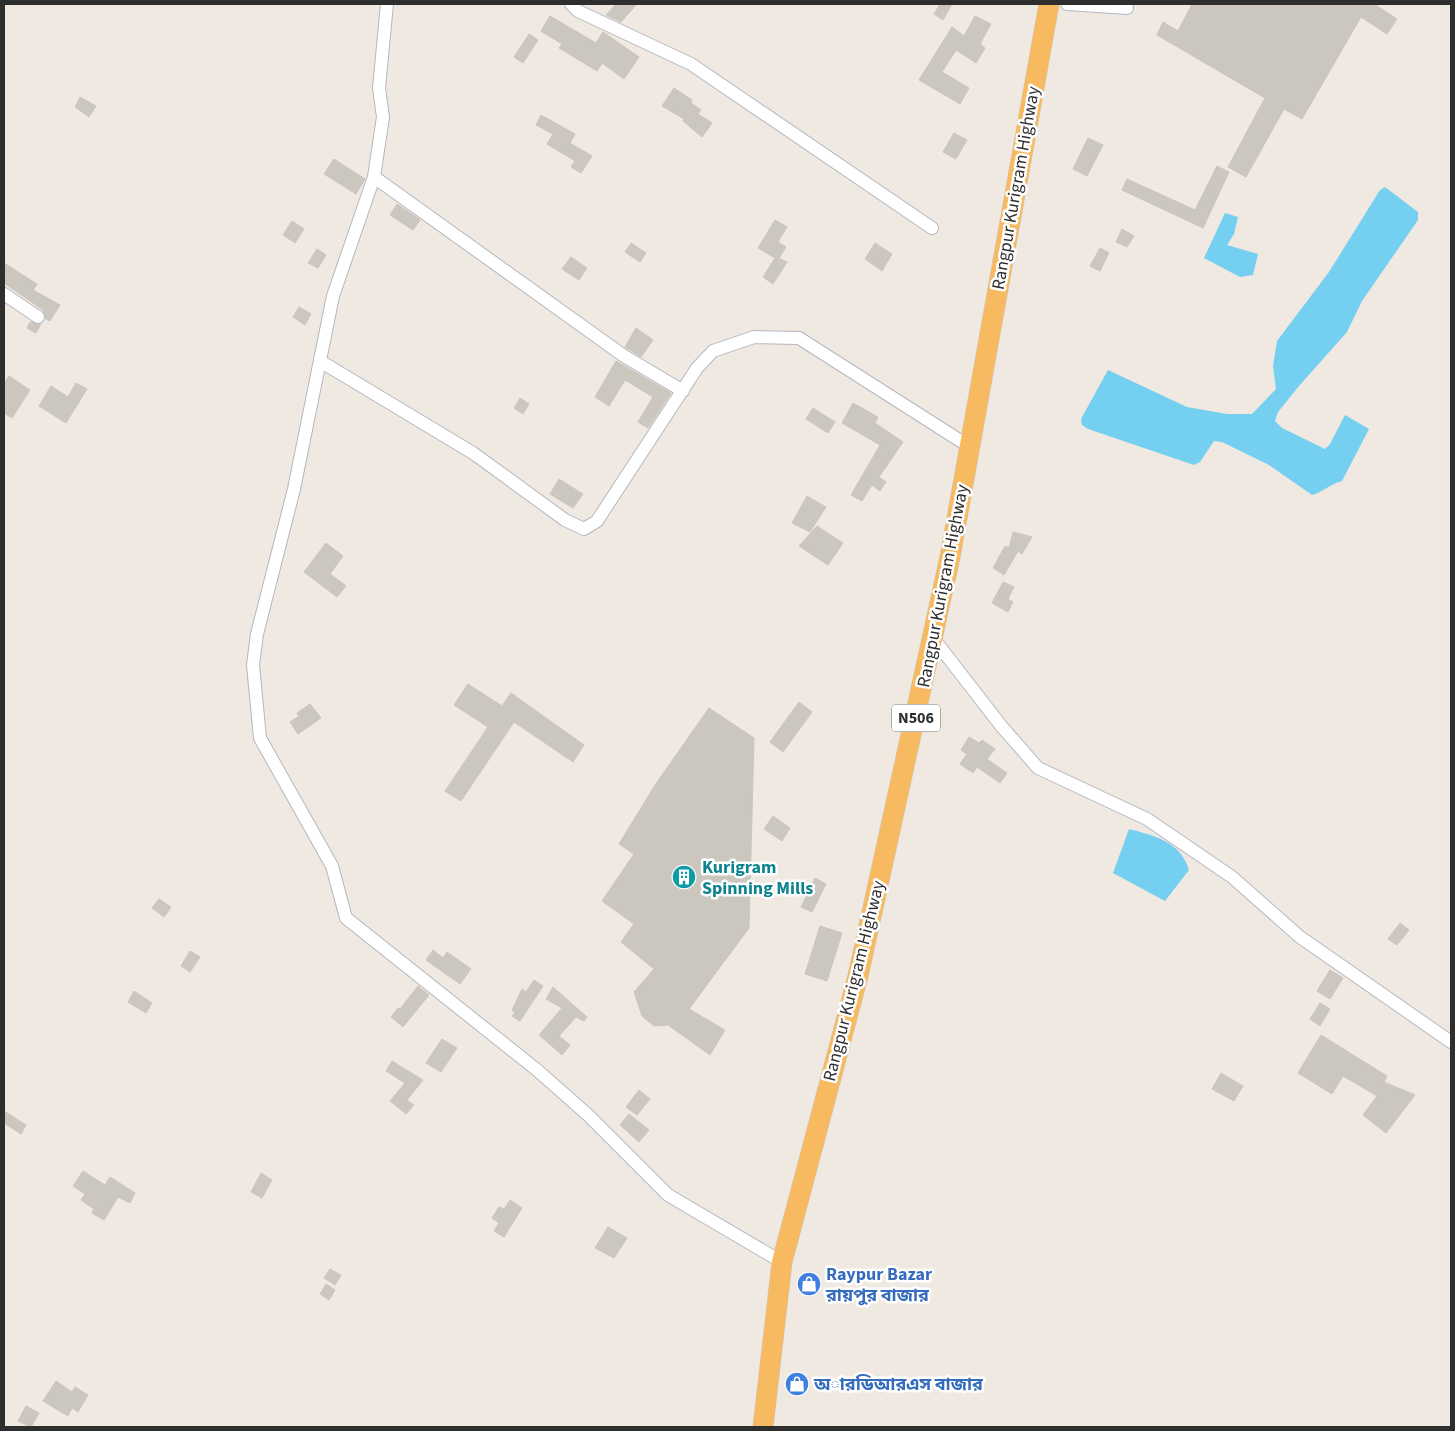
<svg xmlns="http://www.w3.org/2000/svg" width="1455" height="1431" font-family="'Source Sans 3','Noto Sans Bengali',sans-serif">
<rect width="100%" height="100%" fill="#efe9e1"/>
<g fill="#75cff0">
<path d="M 1385,187 L 1418,212 L 1418,220 L 1362,301 L 1347,332 L 1299,386 L 1278,412 L 1275,421 L 1282,428 L 1325,449 L 1330,444 L 1345,415 L 1369,429 L 1342,481 C 1330,484 1323,492 1312,495 L 1269,465 L 1222,442 L 1214,441 L 1200,462 L 1194,465 L 1088,429 L 1082,425 L 1081,419 L 1108,370 L 1187,407 L 1227,414 L 1252,414 L 1276,389 L 1273,366 L 1277,341 L 1329,272 L 1380,190 Z"/>
<path d="M 1225,213 L 1238,217 L 1234,234 L 1227,245 L 1258,254 L 1253,275 L 1240,277 L 1204,258 Z"/>
<path d="M 1129,829 C 1155,836 1180,841 1189,870 L 1165,901 L 1113,873 Z"/>
</g>
<g fill="#cbc7bf" stroke="#cbc5ba">
<path d="M 616,4 L 637,4 L 621,22 L 606,15 Z"/>
<path d="M 940,4 L 952,4 L 943,20 L 934,14 Z"/>
<path d="M 1192,4 L 1374,4 L 1397,19 L 1387,34 L 1361,17 L 1302,119 L 1284,109 L 1246,177 L 1228,167 L 1265,98 L 1157,35 L 1163,22 L 1178,31 Z"/>
<path d="M 550,16 L 596,43 L 603,32 L 639,57 L 624,79 L 602,63 L 597,71 L 559,48 L 562,44 L 541,31 Z"/>
<path d="M 975,16 L 991,24 L 980,44 L 985,48 L 976,63 L 956,50 L 942,72 L 969,88 L 960,104 L 919,80 L 952,27 L 964,36 Z"/>
<path d="M 529,34 L 538,40 L 523,63 L 514,57 Z"/>
<path d="M 674,88 L 692,100 L 691,103 L 701,110 L 698,114 L 712,123 L 702,137 L 683,121 L 684,119 L 662,106 Z"/>
<path d="M 80,97 L 96,106 L 89,117 L 75,107 Z"/>
<path d="M 541,115 L 575,134 L 570,143 L 592,156 L 581,173 L 571,167 L 575,161 L 547,144 L 553,134 L 536,125 Z"/>
<path d="M 954,133 L 967,140 L 956,159 L 943,152 Z"/>
<path d="M 1088,138 L 1103,145 L 1087,176 L 1073,169 Z"/>
<path d="M 334,159 L 365,179 L 356,194 L 324,174 Z"/>
<path d="M 1217,166 L 1229,172 L 1203,228 L 1122,190 L 1127,179 L 1195,210 Z"/>
<path d="M 397,204 L 420,220 L 413,230 L 390,215 Z"/>
<path d="M 775,220 L 787,227 L 778,242 L 786,247 L 779,258 L 787,262 L 773,284 L 763,277 L 775,258 L 758,248 Z"/>
<path d="M 292,221 L 304,229 L 295,243 L 283,235 Z"/>
<path d="M 1122,229 L 1134,236 L 1127,247 L 1116,242 Z"/>
<path d="M 631,243 L 646,253 L 640,262 L 625,252 Z"/>
<path d="M 875,243 L 892,254 L 882,271 L 865,259 Z"/>
<path d="M 1100,248 L 1109,253 L 1100,271 L 1090,266 Z"/>
<path d="M 317,249 L 326,255 L 318,268 L 308,263 Z"/>
<path d="M 571,257 L 587,268 L 579,280 L 562,269 Z"/>
<path d="M 4,263 L 37,284 L 33,290 L 60,305 L 50,321 L 46,319 L 43,310 L 4,283 Z"/>
<path d="M 299,307 L 311,314 L 305,325 L 293,317 Z"/>
<path d="M 30,322 L 41,324 L 36,333 L 27,328 Z"/>
<path d="M 636,328 L 653,340 L 641,357 L 625,347 Z"/>
<path d="M 616,361 L 671,393 L 648,428 L 638,422 L 653,397 L 625,380 L 609,406 L 595,397 Z"/>
<path d="M 9,376 L 30,390 L 12,418 L 4,413 L 4,384 Z"/>
<path d="M 76,383 L 87,389 L 66,423 L 39,406 L 51,386 L 68,397 Z"/>
<path d="M 520,398 L 529,404 L 523,414 L 514,408 Z"/>
<path d="M 853,403 L 878,417 L 875,423 L 903,442 L 879,477 L 886,482 L 880,491 L 872,485 L 862,501 L 851,495 L 880,445 L 842,423 Z"/>
<path d="M 813,408 L 835,422 L 828,433 L 806,419 Z"/>
<path d="M 559,479 L 583,494 L 573,508 L 550,494 Z"/>
<path d="M 807,496 L 826,507 L 810,532 L 792,523 Z"/>
<path d="M 817,526 L 843,543 L 828,565 L 799,546 Z"/>
<path d="M 1013,532 L 1032,537 L 1022,554 L 1018,551 L 1004,575 L 993,568 L 1005,546 L 1009,548 Z"/>
<path d="M 326,543 L 343,556 L 330,574 L 346,586 L 337,597 L 304,572 Z"/>
<path d="M 1003,582 L 1014,587 L 1008,599 L 1013,602 L 1008,612 L 992,603 Z"/>
<path d="M 468,684 L 502,706 L 511,693 L 584,745 L 573,762 L 514,722 L 461,801 L 445,791 L 488,727 L 454,705 Z"/>
<path d="M 799,702 L 812,712 L 783,752 L 770,742 Z"/>
<path d="M 310,704 L 321,718 L 298,734 L 290,722 L 299,716 L 297,713 Z"/>
<path d="M 709,708 L 754,738 L 749,928 L 689,1009 L 725,1030 L 710,1055 L 668,1025 L 654,1026 L 642,1016 L 634,992 L 654,969 L 621,942 L 634,924 L 602,901 L 634,854 L 619,844 L 655,785 Z"/>
<path d="M 969,737 L 979,743 L 982,740 L 995,749 L 987,759 L 1007,773 L 1000,783 L 977,767 L 973,773 L 960,764 L 967,754 L 961,750 Z"/>
<path d="M 773,816 L 790,828 L 782,841 L 764,829 Z"/>
<path d="M 815,878 L 826,884 L 812,912 L 801,907 Z"/>
<path d="M 159,899 L 171,907 L 164,917 L 152,908 Z"/>
<path d="M 1400,923 L 1409,930 L 1397,945 L 1388,939 Z"/>
<path d="M 820,926 L 842,933 L 827,981 L 805,974 Z"/>
<path d="M 433,950 L 443,958 L 447,952 L 471,969 L 460,984 L 426,960 Z"/>
<path d="M 190,951 L 200,957 L 190,972 L 181,966 Z"/>
<path d="M 1330,970 L 1343,978 L 1330,999 L 1317,991 Z"/>
<path d="M 534,980 L 543,986 L 520,1021 L 512,1016 L 515,1012 L 512,1010 L 522,989 L 526,992 Z"/>
<path d="M 418,986 L 429,995 L 403,1027 L 391,1017 L 398,1008 L 400,1009 Z"/>
<path d="M 553,987 L 587,1017 L 584,1021 L 576,1017 L 559,1036 L 570,1045 L 562,1055 L 539,1035 L 562,1008 L 546,999 Z"/>
<path d="M 134,991 L 152,1003 L 146,1013 L 128,1002 Z"/>
<path d="M 1320,1003 L 1330,1009 L 1320,1026 L 1310,1019 Z"/>
<path d="M 1321,1035 L 1387,1076 L 1384,1082 L 1415,1095 L 1386,1133 L 1363,1115 L 1377,1096 L 1343,1076 L 1332,1094 L 1298,1073 Z"/>
<path d="M 442,1039 L 457,1048 L 441,1072 L 426,1063 Z"/>
<path d="M 392,1061 L 423,1080 L 407,1100 L 414,1105 L 406,1114 L 390,1101 L 405,1083 L 386,1071 Z"/>
<path d="M 1221,1073 L 1243,1086 L 1234,1101 L 1212,1089 Z"/>
<path d="M 639,1090 L 650,1099 L 637,1115 L 626,1107 Z"/>
<path d="M 4,1111 L 26,1125 L 21,1134 L 4,1123 Z"/>
<path d="M 629,1114 L 649,1130 L 639,1142 L 620,1125 Z"/>
<path d="M 83,1171 L 105,1185 L 110,1177 L 135,1193 L 130,1203 L 118,1197 L 104,1220 L 92,1213 L 94,1209 L 81,1200 L 85,1194 L 73,1186 Z"/>
<path d="M 261,1173 L 272,1180 L 262,1198 L 251,1192 Z"/>
<path d="M 510,1200 L 522,1208 L 504,1237 L 494,1231 L 499,1223 L 492,1218 L 499,1207 L 504,1209 Z"/>
<path d="M 608,1227 L 627,1238 L 614,1258 L 595,1248 Z"/>
<path d="M 330,1269 L 341,1275 L 335,1285 L 324,1278 Z"/>
<path d="M 326,1284 L 335,1290 L 329,1300 L 320,1294 Z"/>
<path d="M 56,1381 L 72,1392 L 75,1387 L 88,1395 L 78,1412 L 72,1408 L 68,1416 L 43,1401 Z"/>
<path d="M 26,1406 L 39,1413 L 31,1427 L 18,1421 Z"/>
</g>
<g fill="none" stroke-linecap="round" stroke-linejoin="round">
<g stroke="#b4b7c1" stroke-width="14">
<g id="minor">
<path d="M 387,4 L 379,88 L 383,117 L 374,177 L 333,296 L 294,489 L 257,634 L 253,665 L 260,738 L 332,866 L 346,918 L 537,1070 L 588,1115 L 668,1195 L 782,1262"/>
<path d="M 571,4 L 578,11 L 691,64 L 932,228"/>
<path d="M 1067,4 L 1127,8"/>
<path d="M 374,177 L 624,356 L 683,391"/>
<path d="M 4,294 L 38,317"/>
<path d="M 320,361 L 473,453 L 565,520 L 584,529 L 597,521 L 697,368 L 713,351 L 754,337 L 799,338 L 970,447"/>
<path d="M 933,638 L 1002,727 L 1038,768 L 1147,819 L 1232,877 L 1300,937 L 1451,1042"/>
</g>
</g>
<g stroke="#c9c9c9" stroke-width="21">
<path id="trunk" d="M 763,1427 L 782,1262 L 858,976 L 950,557 L 1049,4"/>
</g>
<use href="#minor" stroke="#fff" stroke-width="12"/>
<use href="#trunk" stroke="#f8ba60" stroke-width="20"/>
</g>
<defs>
<g id="building-disc" transform="scale(1.25)"><circle r="9.5" fill="#0f9aa8" stroke="#fff"/><path d="M-4-6H4V6H1V3H-1V6H-4ZM-2.5-4.3h1.7v1.8h-1.7ZM.8-4.3h1.7v1.8H.8ZM-2.5-1h1.7V.8h-1.7ZM.8-1h1.7V.8H.8Z" fill="#fff"/></g>
<g id="shop-disc" transform="scale(1.25)"><circle r="9.5" fill="#3f7fe0" stroke="#fff"/><path d="M-5-2.5h2.3a2.7 3.5 0 0 1 5.4 0H5L5.5 6h-11ZM-1.5-2.5h3a1.5 2.3 0 0 0-3 0Z" fill="#fff"/></g>
</defs>
<g fill-rule="evenodd">
<use href="#building-disc" x="684" y="877"/>
<use href="#shop-disc" x="809" y="1284"/>
<use href="#shop-disc" x="797" y="1384"/>
</g>
<g text-anchor="middle" dominant-baseline="central" stroke-width="5" stroke-linejoin="round" paint-order="stroke">
<rect fill="#fff" stroke="#6d6d6d" stroke-width="1" x="892" y="704.5" width="48" height="27" rx="4"/>
<g font-size="16" font-weight="bold" fill="#2e2e2e">
<text x="916" y="718">N506</text>
</g>
<g font-size="18" fill="#2e2e2e" stroke="#fff">
<text transform="translate(1016 188) rotate(-80)">Rangpur Kurigram Highway</text>
<text transform="translate(943 586) rotate(-79)">Rangpur Kurigram Highway</text>
<text transform="translate(854 981) rotate(-76)">Rangpur Kurigram Highway</text>
</g>
<g font-size="18" font-weight="bold" fill="#0d838f" stroke="#fff" text-anchor="start">
<text x="702" y="867">Kurigram<tspan x="702" dy="21">Spinning Mills</tspan></text>
</g>
<g font-size="18" font-weight="bold" fill="#366cbe" stroke="#fff" text-anchor="start">
<text x="826" y="1274">Raypur Bazar<tspan x="826" dy="21">রায়পুর বাজার</tspan></text>
<text x="814" y="1384">অারডিআরএস বাজার</text>
</g>
</g>
<rect width="1455" height="1431" fill="none" stroke="#2e2e2e" stroke-width="10"/>
</svg>
